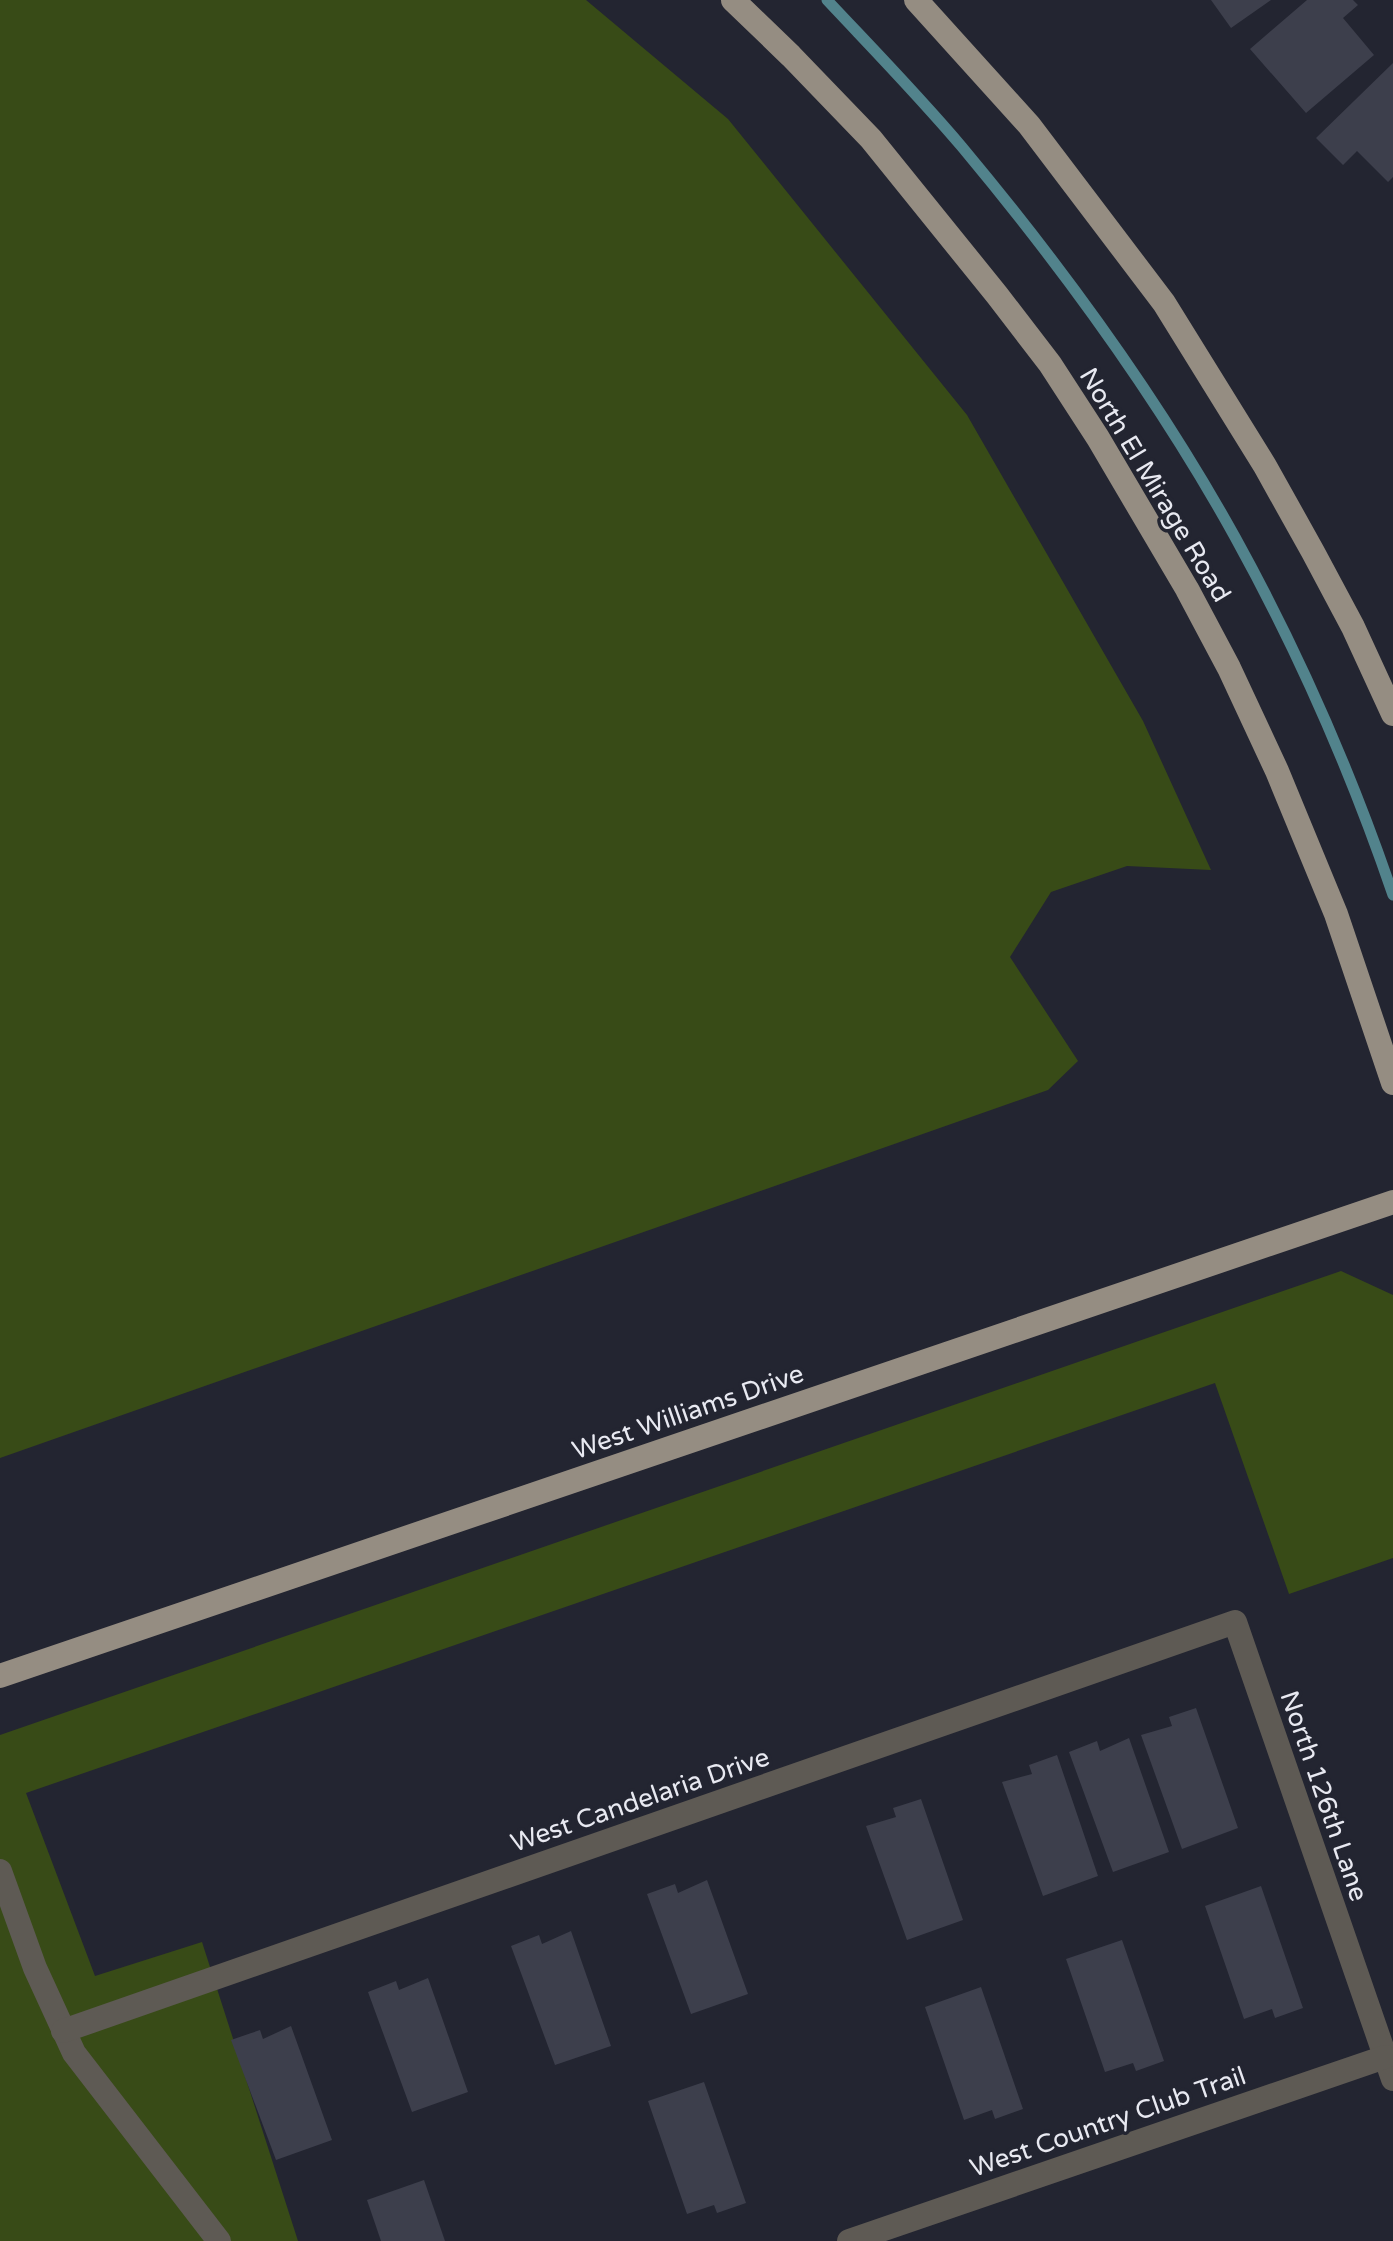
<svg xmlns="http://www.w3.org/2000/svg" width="1393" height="2241" font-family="'Varela Round',sans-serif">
<rect width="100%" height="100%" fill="#232531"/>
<g fill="#384b17">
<path d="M 0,0 L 586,0 L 728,119 L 967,415 L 1143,721 L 1211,870 L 1127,866 L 1051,892 L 1010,957 L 1078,1061 L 1048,1090 L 0,1458 Z"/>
<path d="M 1341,1271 L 1393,1295 L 1393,1558 L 1289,1594 L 1215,1383 L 26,1793 L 95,1976 L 202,1942 L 298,2241 L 0,2241 L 0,1735 Z"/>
</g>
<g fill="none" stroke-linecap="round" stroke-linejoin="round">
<path stroke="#52838c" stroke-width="11" d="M 827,0 C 872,48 919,96 962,147 C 1063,268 1158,398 1235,537 C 1298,651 1351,772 1393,895"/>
</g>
<g fill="#3d3f4c">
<path d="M 1211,0 L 1271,0 L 1231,28 Z"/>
<path d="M 1307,0 L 1353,0 L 1358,5 L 1343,18 L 1374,55 L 1306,113 L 1250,49 Z"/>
<path d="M 1393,63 L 1393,177 L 1388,182 L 1357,151 L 1343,165 L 1316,138 Z"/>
<path d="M 1196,1708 L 1238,1828 L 1182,1849 L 1141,1735 L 1172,1726 L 1169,1717 Z"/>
<path d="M 1129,1738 L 1169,1852 L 1113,1872 L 1069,1752 L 1097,1741 L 1100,1751 Z"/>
<path d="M 1057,1755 L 1098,1876 L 1043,1896 L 1002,1782 L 1032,1774 L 1029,1765 Z"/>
<path d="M 921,1799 L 963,1920 L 907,1940 L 866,1826 L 896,1817 L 893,1808 Z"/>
<path d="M 707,1880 L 748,1994 L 691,2014 L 647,1894 L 675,1884 L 678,1893 Z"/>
<path d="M 1261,1886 L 1303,2008 L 1275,2018 L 1272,2009 L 1244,2019 L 1205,1906 Z"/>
<path d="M 571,1931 L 611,2046 L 555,2065 L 511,1946 L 539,1935 L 542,1944 Z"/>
<path d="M 1122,1940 L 1164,2061 L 1136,2071 L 1133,2063 L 1105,2072 L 1066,1959 Z"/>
<path d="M 428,1978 L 468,2092 L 412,2112 L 368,1992 L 396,1981 L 399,1990 Z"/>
<path d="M 981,1987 L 1023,2109 L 995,2119 L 992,2110 L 964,2120 L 925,2007 Z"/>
<path d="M 291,2026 L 332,2140 L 276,2160 L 231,2040 L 260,2030 L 263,2039 Z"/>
<path d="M 704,2082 L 746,2203 L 717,2213 L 714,2205 L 687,2214 L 648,2101 Z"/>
<path d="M 424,2180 L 445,2241 L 381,2241 L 367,2200 Z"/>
</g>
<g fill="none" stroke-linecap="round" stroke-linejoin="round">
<g stroke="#5e5a54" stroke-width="24">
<path d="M 0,1871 L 35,1968 L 74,2053 L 219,2241"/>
<path d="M 63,2031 L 1235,1622 L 1393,2079"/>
<path d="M 849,2241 L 1385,2057"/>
</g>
<g stroke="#958d82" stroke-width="24">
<path d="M 733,0 L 791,56 L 871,139 L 997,295 L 1050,364 L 1098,438 L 1187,589 L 1229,668 L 1277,771 L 1336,914 L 1393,1083"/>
<path d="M 916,0 L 1029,125 L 1164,303 L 1265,466 L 1313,552 L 1353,627 L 1393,714"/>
<path d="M 0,1676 L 1393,1202"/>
</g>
</g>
<g text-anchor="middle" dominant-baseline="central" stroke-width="7" stroke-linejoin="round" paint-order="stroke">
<g font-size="26" fill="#e8e9f1" stroke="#232531">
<text transform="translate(1155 485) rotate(59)">North El Mirage Road</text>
<text transform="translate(688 1412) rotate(-19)">West Williams Drive</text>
<text transform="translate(1324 1796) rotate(71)">North 126th Lane</text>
<text transform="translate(640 1800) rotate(-19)">West Candelaria Drive</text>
<text transform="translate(1108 2122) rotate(-19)">West Country Club Trail</text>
</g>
</g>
</svg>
